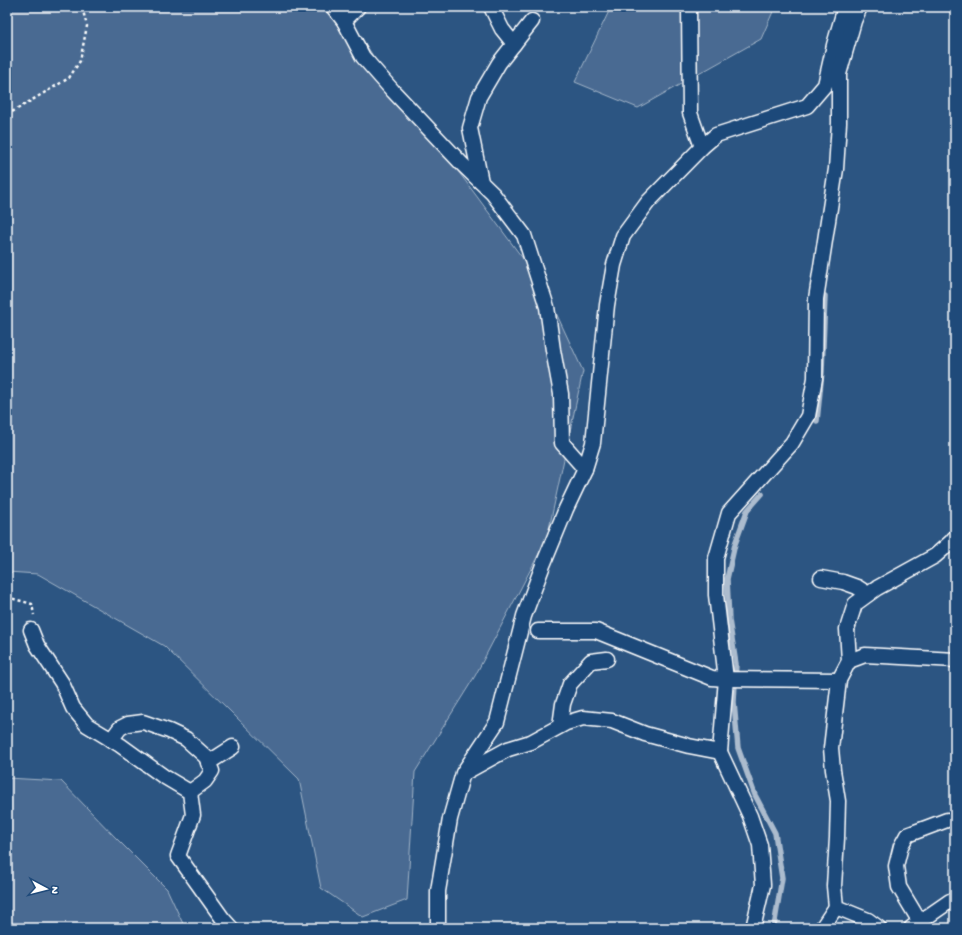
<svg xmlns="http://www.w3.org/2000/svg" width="962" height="935" font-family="'Gochi Hand',sans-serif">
<rect width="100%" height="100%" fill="#2c5582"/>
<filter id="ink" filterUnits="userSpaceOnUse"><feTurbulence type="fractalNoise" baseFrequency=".025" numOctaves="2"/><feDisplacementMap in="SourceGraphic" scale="8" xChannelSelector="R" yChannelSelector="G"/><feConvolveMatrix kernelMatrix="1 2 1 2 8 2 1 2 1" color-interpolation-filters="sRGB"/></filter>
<g filter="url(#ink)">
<g fill="#486b92" stroke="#a4b5c8">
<path d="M 7,7 L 352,7 L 351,21 L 390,83 L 452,163 L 544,287 L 583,371 L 547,538 L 475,676 L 415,772 L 407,900 L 363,917 L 321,888 L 299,779 L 164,646 L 38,574 L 7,572 Z"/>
<path d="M 611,7 L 775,7 L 761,39 L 638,108 L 575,82 Z"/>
<path d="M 7,778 L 61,781 L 116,838 L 167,889 L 185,928 L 7,928 Z"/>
</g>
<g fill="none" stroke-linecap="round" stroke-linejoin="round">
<g stroke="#acbcce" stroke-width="5.5">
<path d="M 817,421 L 822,372 L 825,296"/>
<path d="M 762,494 L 747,511 L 735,544 L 727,579 L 729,620 L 736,664 L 734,702 L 738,748 L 755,795 L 775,833 L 782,878 L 775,921 L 773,928"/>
</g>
<g stroke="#fff" stroke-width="17">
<g id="minor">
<path d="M 333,7 L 344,21 L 363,57 L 393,91 L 462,164 L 493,194 L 524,235 L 547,307 L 553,350 L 561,394 L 562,443 L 585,469"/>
<path d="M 491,7 L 502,29 L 514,44"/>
<path d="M 689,7 L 690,113 L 702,147"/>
<path d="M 344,21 L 358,7"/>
<path d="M 481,182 L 470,128 L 479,97 L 499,63 L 532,21"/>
<path d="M 821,578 L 843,582 L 857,587 L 868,594"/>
<path d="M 31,630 L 37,645 L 62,683 L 73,708 L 87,725 L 120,745 L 163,776 L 190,792 L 193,815 L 178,856 L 223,919 L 231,928"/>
<path d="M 538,631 L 596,631 L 712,678 L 726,679 L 839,680"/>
<path d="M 849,661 L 865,655 L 955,660"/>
<path d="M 560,726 L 563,704 L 570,684 L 591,661 L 607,659"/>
<path d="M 111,740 L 120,728 L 128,724 L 143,722 L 169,731 L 186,739 L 206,757 L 212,771 L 205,781 L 190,792"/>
<path d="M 208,763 L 233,747"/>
<path d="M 466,772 L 508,749 L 531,742 L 566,723 L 583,718 L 612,721 L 645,734 L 689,746 L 720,752"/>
<path d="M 920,922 L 899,887 L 896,866 L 901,846 L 907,835 L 947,820"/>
<path d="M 438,928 L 438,891 L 450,819 L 463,773 L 497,722 L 524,616 L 543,565 L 566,509 L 585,469 L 593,443 L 607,305 L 614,265 L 623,236 L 648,202 L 702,147 L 716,135 L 807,106 L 825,85 L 834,45 L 845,7"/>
<path d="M 753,928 L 763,885 L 760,845 L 750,816 L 720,752 L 726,679 L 716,595 L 716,558 L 729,513 L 792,443 L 808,416 L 815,378 L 816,299 L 836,169 L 839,123 L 839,74 L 854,21 L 860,7"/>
<path d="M 822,928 L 836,907"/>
<path d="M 879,928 L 868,920 L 836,907 L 834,886 L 837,838 L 838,801 L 833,770 L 831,748 L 839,680 L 849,661 L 847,629 L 855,604 L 877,588 L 935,556 L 951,542 L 955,537"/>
<path d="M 911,928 L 950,901"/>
</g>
</g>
<g stroke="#fff" stroke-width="2.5" stroke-dasharray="3 3" stroke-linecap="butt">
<path d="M 7,115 L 69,78 L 80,61 L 87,26 L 82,7"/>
<path d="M 7,597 L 32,604 L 34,615"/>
</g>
<use href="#minor" stroke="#1f4a7a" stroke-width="14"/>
</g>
</g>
<rect width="962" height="935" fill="none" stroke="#1f4a7a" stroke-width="24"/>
<rect x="12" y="12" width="938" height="911" fill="none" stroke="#fff" stroke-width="1.5" filter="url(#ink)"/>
<g transform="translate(46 889) rotate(97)" stroke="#1f4a7a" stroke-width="3" paint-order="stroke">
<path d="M0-3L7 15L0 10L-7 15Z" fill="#ffffff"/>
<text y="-6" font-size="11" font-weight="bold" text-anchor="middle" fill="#ffffff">N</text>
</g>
</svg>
